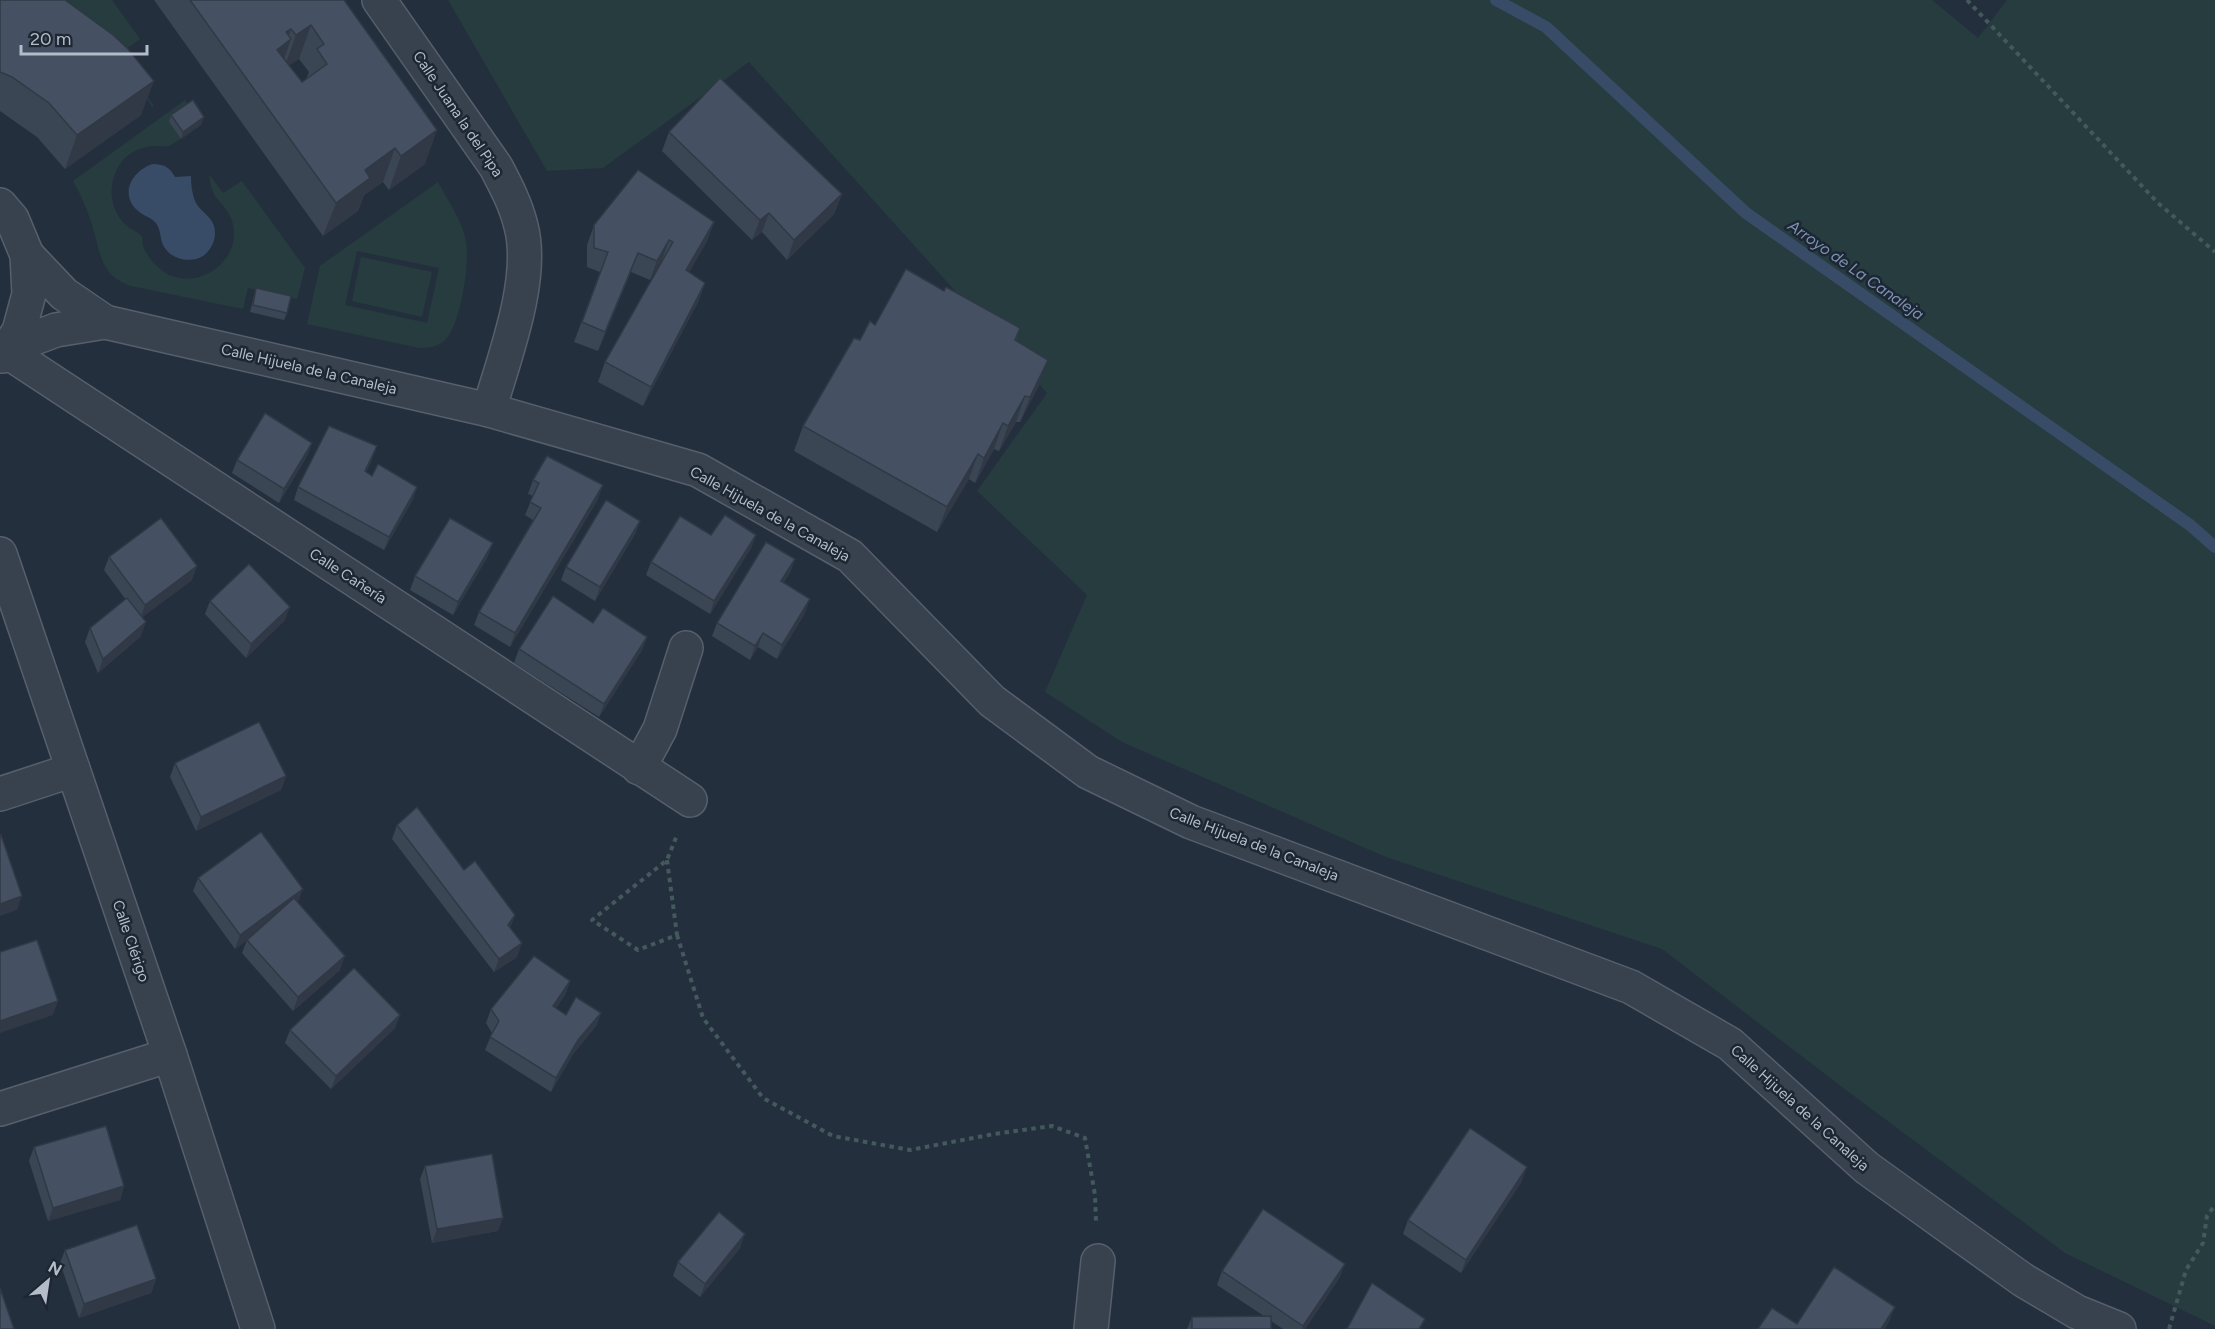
<svg xmlns="http://www.w3.org/2000/svg" width="2215" height="1329" font-family="Figtree,sans-serif">
<rect width="100%" height="100%" fill="#242f3e"/>
<g fill="#263c3f" fill-rule="evenodd">
<path d="M 31,0 L 112,0 L 140,39 L 118,55 L 154,106 L 152,107 L 147,98 Z"/>
<path d="M 448,0 L 1932,0 L 1978,38 L 2007,0 L 2215,0 L 2215,1326 L 2065,1253 L 1842,1087 L 1662,949 L 1386,857 L 1122,742 L 1045,692 L 1087,595 L 977,491 L 1047,393 L 749,62 L 603,168 L 547,171 Z"/>
<path d="M 185,100 L 190,107 L 169,122 L 181,139 C 177,141 173,144 169,146 C 165,147 160,146 156,146 C 142,146 128,152 120,164 C 107,184 109,210 127,226 C 131,230 140,232 142,237 C 143,239 142,243 143,246 C 146,254 152,262 159,268 C 188,294 236,269 234,231 C 233,215 224,207 215,196 C 211,190 210,181 209,174 L 223,193 L 242,181 L 305,268 L 297,299 L 248,288 L 243,309 L 131,286 C 99,275 101,253 92,225 C 87,209 81,195 73,181 Z"/>
<path d="M 438,182 C 448,201 462,220 466,241 C 470,262 461,325 445,340 C 438,347 428,348 419,348 L 307,324 L 320,266 ZM 357,251 L 439,268 L 427,323 L 345,305 Z"/>
<path d="M 361,257 L 432,272 L 422,317 L 352,301 Z"/>
</g>
<path fill="#394c67" d="M 153,164 C 163,164 170,167 175,177 L 191,176 C 191,184 192,195 196,203 C 202,214 215,217 215,233 C 215,242 210,251 203,256 C 189,264 170,259 163,245 C 160,238 161,230 156,223 C 151,217 143,216 137,210 C 119,193 133,170 153,164 Z"/>
<g fill="none" stroke-linecap="round" stroke-linejoin="round">
<path stroke="#394c67" stroke-width="12" d="M 1496,0 L 1546,27 L 1746,213 L 2190,525 L 2215,547"/>
<g stroke="#565f6c" stroke-width="36">
<g id="minor">
<path d="M 379,0 L 496,167 C 506,186 516,205 521,226 C 535,279 504,358 489,410"/>
<path d="M 6,351 L 690,800"/>
<path d="M 0,554 L 170,1055 L 258,1329"/>
<path d="M 639,768 L 660,729 L 686,648"/>
<path d="M 0,794 L 73,770"/>
<path d="M 0,1109 L 170,1055"/>
<path d="M 1091,1329 L 1098,1261"/>
</g>
</g>
<g stroke="#565f6c" stroke-width="36">
<g id="tertiary">
<path d="M 0,205 L 12,219 L 27,255 L 29,294 L 19,331 L 3,356"/>
<path d="M 27,255 L 64,294 L 105,322"/>
<path d="M 8,348 L 56,330 L 105,322 L 489,410 L 698,470 L 850,556 L 992,701 L 1088,772 L 1191,822 L 1631,987 L 1730,1044 L 1867,1168 L 2023,1280 L 2077,1312 L 2119,1329"/>
</g>
</g>
<g stroke="#44595c" stroke-width="4" stroke-dasharray="4.5 4.5" stroke-linecap="butt">
<path d="M 1967,0 L 2158,203 L 2215,252"/>
<path d="M 667,860 L 677,935 L 638,950 L 592,920 L 667,860 L 677,835"/>
<path d="M 677,935 L 703,1018 L 763,1098 L 833,1136 L 910,1150 L 994,1134 L 1052,1126 L 1085,1138 L 1095,1195 L 1096,1222"/>
<path d="M 2169,1329 L 2186,1270 L 2203,1243 L 2207,1216 L 2215,1205"/>
</g>
<use href="#minor" stroke="#38414e" stroke-width="33"/>
<use href="#tertiary" stroke="#38414e" stroke-width="33"/>
</g>
<g fill="#3b4654" fill-rule="evenodd">
<path d="M 0,0 L 141,115 L 65,169 L 37,137 L 0,111 Z"/>
<path d="M 154,0 L 344,0 L 425,164 L 389,190 L 383,182 L 364,195 L 358,211 L 323,236 ZM 299,59 L 309,72 L 306,79 L 302,82 L 289,65 Z"/>
<path d="M 171,115 L 202,124 L 181,139 L 169,122 Z"/>
<path d="M 669,132 L 842,194 L 834,214 L 787,260 L 762,232 L 752,240 L 662,151 Z"/>
<path d="M 714,222 L 707,241 L 689,272 L 705,283 L 698,302 L 643,406 L 598,382 L 605,362 L 663,260 L 662,260 L 650,280 L 631,272 L 598,351 L 574,342 L 600,272 L 587,267 L 587,245 L 594,225 Z"/>
<path d="M 256,288 L 287,313 L 284,320 L 250,312 Z"/>
<path d="M 944,291 L 1020,328 L 1016,341 L 1039,385 L 1020,422 L 1016,422 L 999,451 L 994,449 L 975,483 L 969,479 L 937,532 L 794,451 L 803,426 L 860,340 L 875,325 Z"/>
<path d="M 312,443 L 307,456 L 279,503 L 232,473 L 237,460 Z"/>
<path d="M 372,460 L 366,472 L 372,476 L 417,487 L 412,501 L 384,550 L 294,500 L 298,487 Z"/>
<path d="M 533,480 L 598,499 L 510,647 L 474,625 L 479,612 L 533,520 L 525,515 L 533,496 L 528,494 Z"/>
<path d="M 640,521 L 635,534 L 595,601 L 561,580 L 566,567 Z"/>
<path d="M 711,535 L 756,535 L 751,548 L 710,614 L 646,575 L 651,562 Z"/>
<path d="M 488,556 L 453,615 L 410,590 L 415,576 Z"/>
<path d="M 109,557 L 192,580 L 142,617 L 141,636 L 98,673 L 85,642 L 90,628 L 126,600 L 104,570 Z"/>
<path d="M 795,559 L 790,573 L 783,583 L 805,613 L 777,659 L 758,647 L 750,660 L 712,636 L 717,623 Z"/>
<path d="M 210,601 L 285,620 L 246,658 L 205,614 Z"/>
<path d="M 593,623 L 647,637 L 642,650 L 599,717 L 514,663 L 519,649 Z"/>
<path d="M 175,763 L 286,776 L 281,790 L 196,831 L 170,777 Z"/>
<path d="M 397,825 L 464,870 L 515,915 L 510,928 L 517,957 L 494,972 L 392,839 Z"/>
<path d="M 198,878 L 298,902 L 340,970 L 293,1011 L 242,953 L 247,940 L 235,949 L 193,891 Z"/>
<path d="M 570,981 L 565,995 L 556,1008 L 566,1015 L 601,1013 L 596,1026 L 573,1054 L 551,1092 L 485,1050 L 492,1033 L 486,1023 L 491,1009 Z"/>
<path d="M 400,1015 L 395,1028 L 331,1089 L 285,1043 L 290,1030 Z"/>
<path d="M 34,1147 L 124,1186 L 120,1200 L 48,1221 L 29,1161 Z"/>
<path d="M 425,1166 L 498,1231 L 432,1243 L 420,1179 Z"/>
<path d="M 1522,1181 L 1461,1273 L 1403,1234 L 1408,1220 Z"/>
<path d="M 740,1248 L 700,1297 L 673,1276 L 678,1262 Z"/>
<path d="M 65,1250 L 156,1279 L 151,1293 L 79,1318 L 60,1263 Z"/>
<path d="M 1222,1271 L 1340,1277 L 1305,1329 L 1283,1329 L 1271,1321 L 1271,1329 L 1187,1329 L 1192,1317 L 1264,1316 L 1217,1285 Z"/>
</g>
<g fill="#303945">
<path d="M 311,25 L 299,59 L 284,68 L 296,35 Z"/>
<path d="M 291,29 L 286,43 L 291,39 L 279,73 L 277,50 L 286,32 Z"/>
<path d="M 154,81 L 141,115 L 65,169 L 77,135 Z"/>
<path d="M 204,117 L 202,124 L 181,139 L 183,132 Z"/>
<path d="M 437,130 L 425,164 L 389,190 L 401,156 Z"/>
<path d="M 395,148 L 383,182 L 364,195 L 358,211 L 323,236 L 336,203 L 365,170 Z"/>
<path d="M 842,194 L 834,214 L 787,260 L 794,240 Z"/>
<path d="M 769,213 L 762,232 L 752,240 L 760,220 Z"/>
<path d="M 714,222 L 707,241 L 679,290 L 686,270 Z"/>
<path d="M 669,240 L 662,260 L 650,280 L 657,261 Z"/>
<path d="M 638,253 L 631,272 L 598,351 L 605,332 Z"/>
<path d="M 705,283 L 698,302 L 643,406 L 651,387 Z"/>
<path d="M 1048,360 L 1039,385 L 1020,422 L 1030,397 Z"/>
<path d="M 1025,396 L 1016,422 L 999,451 L 1008,426 Z"/>
<path d="M 1003,423 L 994,449 L 975,483 L 984,458 Z"/>
<path d="M 312,443 L 307,456 L 279,503 L 284,489 Z"/>
<path d="M 377,446 L 372,460 L 360,485 L 365,471 Z"/>
<path d="M 978,454 L 969,479 L 937,532 L 947,507 Z"/>
<path d="M 603,485 L 598,499 L 510,647 L 515,633 Z"/>
<path d="M 417,487 L 412,501 L 384,550 L 389,537 Z"/>
<path d="M 640,521 L 635,534 L 595,601 L 600,587 Z"/>
<path d="M 756,535 L 751,548 L 710,614 L 714,601 Z"/>
<path d="M 493,543 L 488,556 L 453,615 L 458,602 Z"/>
<path d="M 795,559 L 790,573 L 776,595 L 781,581 Z"/>
<path d="M 197,566 L 192,580 L 140,619 L 145,605 Z"/>
<path d="M 810,599 L 805,613 L 777,659 L 782,645 Z"/>
<path d="M 290,607 L 285,620 L 246,658 L 251,644 Z"/>
<path d="M 146,622 L 141,636 L 98,673 L 103,659 Z"/>
<path d="M 763,633 L 758,647 L 750,660 L 755,646 Z"/>
<path d="M 647,637 L 642,650 L 599,717 L 604,704 Z"/>
<path d="M 286,776 L 281,790 L 196,831 L 201,817 Z"/>
<path d="M 303,889 L 298,902 L 235,949 L 240,935 Z"/>
<path d="M 22,896 L 17,910 L 0,916 L 0,904 Z"/>
<path d="M 515,915 L 510,928 L 508,925 Z"/>
<path d="M 522,943 L 517,957 L 494,972 L 499,959 Z"/>
<path d="M 345,956 L 340,970 L 293,1011 L 298,997 Z"/>
<path d="M 570,981 L 565,995 L 548,1020 L 553,1006 Z"/>
<path d="M 58,1001 L 53,1015 L 0,1033 L 0,1021 Z"/>
<path d="M 601,1013 L 596,1026 L 573,1054 L 551,1092 L 556,1078 L 578,1040 Z"/>
<path d="M 400,1015 L 395,1028 L 331,1089 L 336,1076 Z"/>
<path d="M 1527,1167 L 1522,1181 L 1461,1273 L 1466,1260 Z"/>
<path d="M 124,1186 L 120,1200 L 48,1221 L 53,1208 Z"/>
<path d="M 503,1218 L 498,1231 L 432,1243 L 437,1229 Z"/>
<path d="M 745,1234 L 740,1248 L 700,1297 L 705,1284 Z"/>
<path d="M 1345,1264 L 1340,1277 L 1305,1329 L 1302,1329 L 1303,1326 Z"/>
<path d="M 156,1279 L 151,1293 L 79,1318 L 84,1304 Z"/>
<path d="M 1895,1307 L 1890,1320 L 1885,1329 L 1881,1329 Z"/>
</g>
<g fill="#455162" stroke="#303945" stroke-width="1.5" fill-rule="evenodd">
<path d="M 0,0 L 65,0 L 113,35 L 128,49 L 154,81 L 77,135 L 49,103 L 12,77 L 0,72 Z"/>
<path d="M 190,0 L 344,0 L 437,130 L 401,156 L 395,148 L 365,170 L 370,178 L 336,203 ZM 311,25 L 324,44 L 317,49 L 327,64 L 302,82 L 277,50 L 291,39 L 286,32 L 291,29 L 296,35 Z"/>
<path d="M 720,78 L 842,194 L 794,240 L 769,213 L 760,220 L 669,132 Z"/>
<path d="M 193,100 L 204,117 L 183,132 L 171,115 Z"/>
<path d="M 638,170 L 714,222 L 686,270 L 705,283 L 651,387 L 605,362 L 673,242 L 669,240 L 657,261 L 638,253 L 605,332 L 582,322 L 608,252 L 594,248 L 594,225 Z"/>
<path d="M 906,269 L 944,291 L 946,287 L 1020,328 L 1015,340 L 1048,360 L 1030,397 L 1025,396 L 1008,426 L 1003,423 L 984,458 L 978,454 L 947,507 L 803,426 L 854,338 L 860,340 L 870,321 L 875,325 Z"/>
<path d="M 256,288 L 291,296 L 287,313 L 253,305 Z"/>
<path d="M 265,413 L 312,443 L 284,489 L 237,460 Z"/>
<path d="M 329,426 L 377,446 L 365,471 L 372,476 L 378,464 L 417,487 L 389,537 L 298,487 Z"/>
<path d="M 547,456 L 603,485 L 515,633 L 479,612 L 541,508 L 530,502 L 539,483 L 533,480 Z"/>
<path d="M 606,500 L 640,521 L 600,587 L 566,567 Z"/>
<path d="M 725,515 L 756,535 L 714,601 L 651,562 L 680,516 L 711,535 Z"/>
<path d="M 161,518 L 197,566 L 145,605 L 109,557 Z"/>
<path d="M 450,518 L 493,543 L 458,602 L 415,576 Z"/>
<path d="M 766,542 L 795,559 L 781,581 L 810,599 L 782,645 L 763,633 L 755,646 L 717,623 Z"/>
<path d="M 249,564 L 290,607 L 251,644 L 210,601 Z"/>
<path d="M 553,596 L 593,623 L 603,608 L 647,637 L 604,704 L 519,649 Z"/>
<path d="M 127,598 L 146,622 L 103,659 L 90,628 Z"/>
<path d="M 259,722 L 286,776 L 201,817 L 175,763 Z"/>
<path d="M 417,807 L 464,870 L 475,861 L 515,915 L 508,925 L 522,943 L 499,959 L 397,825 Z"/>
<path d="M 261,832 L 303,889 L 240,935 L 198,878 Z"/>
<path d="M 1,835 L 22,896 L 0,904 L 0,836 Z"/>
<path d="M 294,898 L 345,956 L 298,997 L 247,940 Z"/>
<path d="M 37,940 L 58,1001 L 0,1021 L 0,952 Z"/>
<path d="M 534,956 L 570,981 L 553,1006 L 566,1015 L 576,997 L 601,1013 L 578,1040 L 556,1078 L 490,1037 L 499,1021 L 491,1009 Z"/>
<path d="M 354,968 L 400,1015 L 336,1076 L 290,1030 Z"/>
<path d="M 106,1126 L 124,1186 L 53,1208 L 34,1147 Z"/>
<path d="M 1470,1128 L 1527,1167 L 1466,1260 L 1408,1220 Z"/>
<path d="M 492,1154 L 503,1218 L 437,1229 L 425,1166 Z"/>
<path d="M 1263,1209 L 1345,1264 L 1303,1326 L 1222,1271 Z"/>
<path d="M 719,1212 L 745,1234 L 705,1284 L 678,1262 Z"/>
<path d="M 137,1225 L 156,1279 L 84,1304 L 65,1250 Z"/>
<path d="M 1834,1267 L 1895,1307 L 1881,1329 L 1758,1329 L 1772,1308 L 1797,1324 Z"/>
<path d="M 1372,1283 L 1425,1319 L 1419,1329 L 1347,1329 Z"/>
<path d="M 0,1288 L 14,1329 L 0,1329 Z"/>
<path d="M 1271,1316 L 1271,1329 L 1192,1329 L 1192,1317 Z"/>
</g>
<g text-anchor="middle" dominant-baseline="central" stroke-width="5" stroke-linejoin="round" paint-order="stroke">
<g font-size="15" fill="#b4bcc9" stroke="#1d2633">
<text transform="translate(458 114) rotate(56)">Calle Juana la del Pipa</text>
<text transform="translate(309 369) rotate(13)">Calle Hijuela de la Canaleja</text>
<text transform="translate(770 514) rotate(29)">Calle Hijuela de la Canaleja</text>
<text transform="translate(348 576) rotate(33)">Calle Cañería</text>
<text transform="translate(1254 844) rotate(21)">Calle Hijuela de la Canaleja</text>
<text transform="translate(131 941) rotate(71)">Calle Clérigo</text>
<text transform="translate(1800 1108) rotate(42)">Calle Hijuela de la Canaleja</text>
</g>
<g font-size="16" font-style="italic" fill="#7c92b1" stroke="#1d2633">
<text transform="translate(1856 270) rotate(35)">Arroyo de La Canaleja</text>
</g>
</g>
<g transform="translate(48 1281) rotate(29)" stroke="#1d2633" stroke-width="4.5" paint-order="stroke">
<path d="M0-4.5L10 22L0 15L-10 22Z" fill="#b4bcc9"/>
<text y="-9" font-size="16" font-weight="bold" text-anchor="middle" fill="#b4bcc9">N</text>
</g>
<path d="M21 45v9h126v-9" fill="none" stroke="#b4bcc9" stroke-width="3"/>
<text x="30" y="45" font-size="18" fill="#b4bcc9" stroke="#1d2633" stroke-width="4.5" paint-order="stroke">20 m</text>
</svg>
